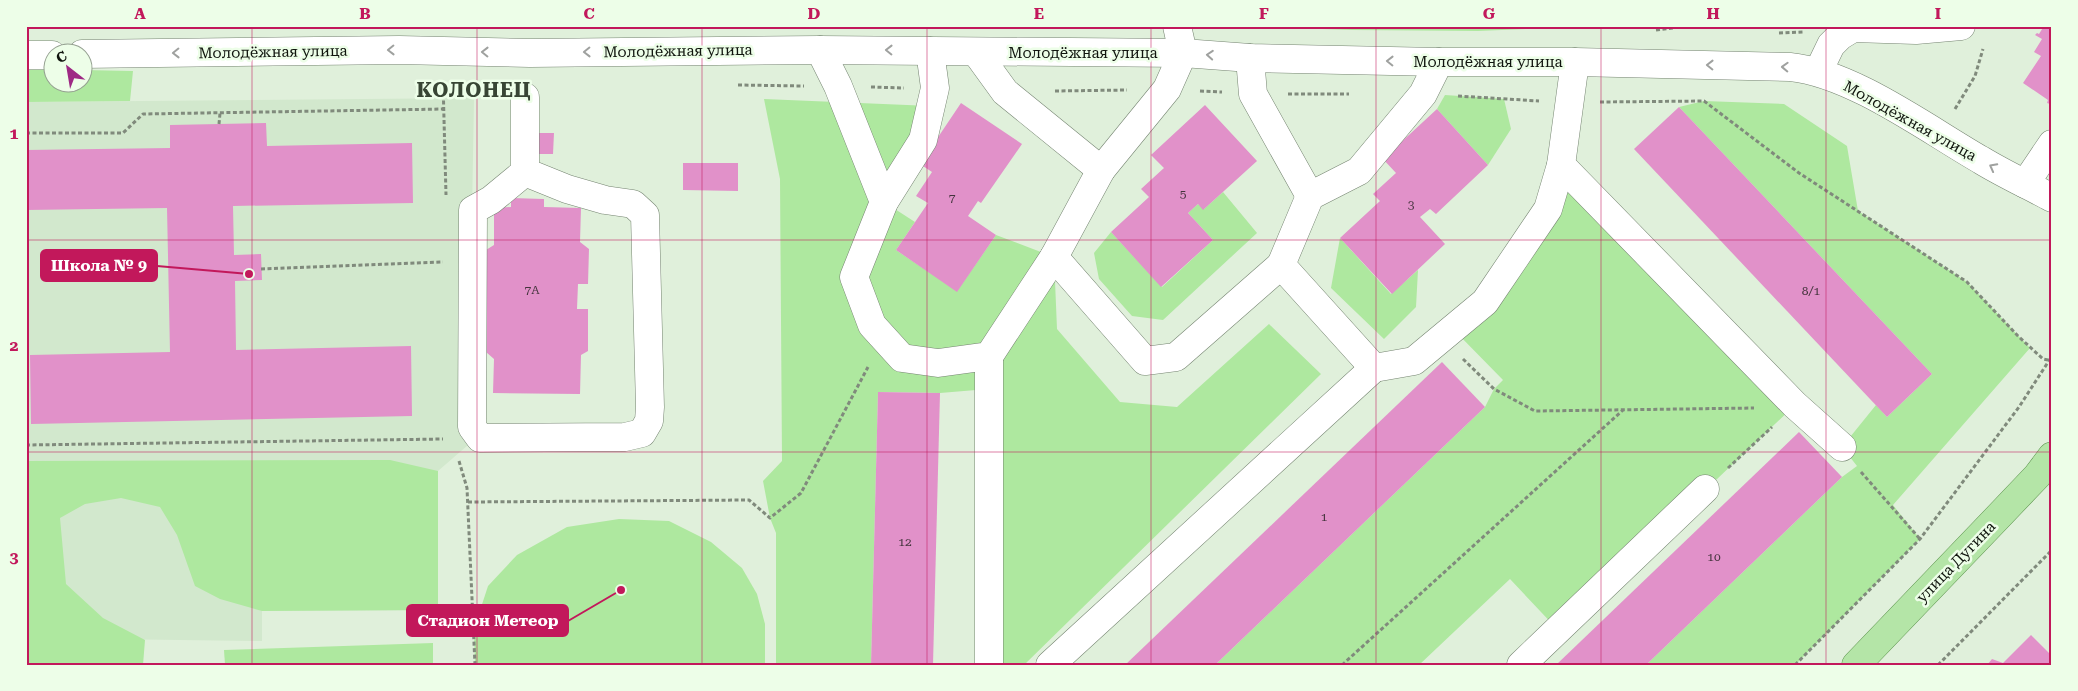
<svg xmlns="http://www.w3.org/2000/svg" width="2078" height="691" font-family="'Roboto Serif',serif">
<rect width="100%" height="100%" fill="#e0f0db"/>
<path fill="#d2e8cd" d="M 474,98 L 468,445 L 438,471 L 438,610 L 262,611 L 262,641 L 26,638 L 26,102 Z"/>
<g fill="#aee89f">
<path d="M 1230,26 L 1688,26 L 1680,28 L 1571,27 L 1478,31 L 1352,30 Z"/>
<path d="M 26,70 L 52,70 L 52,82 L 82,82 L 83,70 L 133,71 L 130,101 L 26,102 Z"/>
<path d="M 1445,95 L 1504,99 L 1511,129 L 1488,165 L 1437,109 Z"/>
<path d="M 764,99 L 931,106 L 884,202 L 915,222 L 896,250 L 957,291 L 996,235 L 1054,257 L 1057,329 L 1120,402 L 1177,407 L 1269,324 L 1321,374 L 1024,665 L 989,665 L 988,389 L 940,393 L 878,392 L 871,665 L 776,665 L 776,533 L 770,518 L 763,481 L 782,461 L 780,179 Z"/>
<path d="M 1704,101 L 1784,104 L 1847,146 L 1858,211 L 1967,282 L 2030,348 L 1893,505 L 1920,539 L 1795,665 L 1646,665 L 1842,477 L 1857,466 L 1842,447 L 1876,405 L 1887,417 L 1932,374 L 1679,107 Z"/>
<path d="M 1561,165 L 1795,405 L 1558,630 L 1510,579 L 1419,665 L 1215,665 L 1485,407 L 1494,389 L 1503,380 L 1453,329 Z"/>
<path d="M 1223,192 L 1257,233 L 1163,320 L 1132,316 L 1099,279 L 1094,253 L 1111,232 L 1162,287 L 1213,240 L 1188,213 L 1198,204 L 1204,209 Z"/>
<path d="M 1340,238 L 1391,294 L 1418,270 L 1416,307 L 1384,339 L 1331,288 Z"/>
<path d="M 390,460 L 438,471 L 438,610 L 262,611 L 220,599 L 195,586 L 177,535 L 160,507 L 121,498 L 85,504 L 60,518 L 66,584 L 103,618 L 145,640 L 143,665 L 26,665 L 26,461 Z"/>
<path d="M 619,519 L 669,521 L 711,542 L 742,568 L 757,594 L 765,624 L 765,665 L 475,665 L 474,629 L 488,586 L 517,555 L 567,527 Z"/>
<path d="M 433,643 L 433,665 L 225,665 L 224,650 Z"/>
</g>
<g fill="#e191c9">
<path d="M 2044,26 L 2052,26 L 2052,102 L 2050,104 L 2047,103 L 2048,100 L 2023,83 L 2041,56 L 2034,52 L 2042,39 L 2035,35 L 2037,33 L 2039,34 Z"/>
<path d="M 961,103 L 1022,144 L 981,203 L 978,201 L 968,216 L 996,235 L 957,292 L 896,250 L 928,203 L 916,196 L 932,172 L 920,164 Z"/>
<path d="M 1205,105 L 1257,161 L 1203,210 L 1198,204 L 1188,213 L 1213,240 L 1161,287 L 1111,232 L 1149,197 L 1141,189 L 1164,168 L 1151,155 Z"/>
<path d="M 1679,107 L 1932,374 L 1887,417 L 1634,149 Z"/>
<path d="M 1437,109 L 1488,165 L 1436,214 L 1430,209 L 1420,217 L 1445,244 L 1392,294 L 1340,238 L 1380,201 L 1373,194 L 1396,173 L 1383,159 Z"/>
<path d="M 266,123 L 267,146 L 412,143 L 413,203 L 233,206 L 234,255 L 261,254 L 262,280 L 235,281 L 236,350 L 411,346 L 412,416 L 31,424 L 30,355 L 170,352 L 167,208 L 26,210 L 26,150 L 170,148 L 170,125 Z"/>
<path d="M 528,133 L 554,133 L 553,154 L 527,154 Z"/>
<path d="M 683,163 L 738,163 L 738,191 L 683,190 Z"/>
<path d="M 511,198 L 544,199 L 544,207 L 581,208 L 580,242 L 589,249 L 588,284 L 578,284 L 577,309 L 588,309 L 588,351 L 581,355 L 580,394 L 493,393 L 494,359 L 486,352 L 486,250 L 494,245 L 494,208 L 511,207 Z"/>
<path d="M 1442,362 L 1485,407 L 1215,665 L 1125,665 Z"/>
<path d="M 878,392 L 940,393 L 933,665 L 871,665 Z"/>
<path d="M 1799,432 L 1842,477 L 1646,665 L 1556,665 Z"/>
<path d="M 2031,635 L 2052,656 L 2052,665 L 1987,665 L 1992,659 L 2003,663 Z"/>
</g>
<g fill="none" stroke-linecap="round" stroke-linejoin="round">
<g stroke="#758471" stroke-width="29">
<g id="minor">
<path d="M 820,50 L 838,86 L 884,202"/>
<path d="M 930,51 L 935,88 L 923,140 L 884,202 L 854,277 L 872,325 L 902,358 L 938,363 L 989,356 L 1054,257 L 1101,170"/>
<path d="M 976,52 L 1005,92 L 1101,170 L 1167,89 L 1183,53 L 1177,26"/>
<path d="M 82,54 L 399,50 L 530,53 L 820,50 L 1183,53 L 1250,58 L 1439,62 L 1575,62 L 1790,67 C 1852,73 1927,129 1981,160 C 2004,174 2028,185 2052,198"/>
<path d="M 26,55 L 52,55"/>
<path d="M 1250,58 L 1253,94 L 1310,196"/>
<path d="M 1439,62 L 1423,94 L 1359,171 L 1310,196 L 1281,265 L 1374,368 L 1414,361 L 1485,302 L 1548,209 L 1561,165 L 1575,62"/>
<path d="M 1818,72 L 1831,45 L 1840,36 L 1853,28 L 1916,30 L 1961,26"/>
<path d="M 525,97 L 525,172 L 567,189 L 605,200 L 633,204 L 645,215 L 650,407 L 649,421 L 642,433 L 625,437 L 480,438 L 472,427 L 473,210 L 491,200 L 525,172"/>
<path d="M 1561,165 L 1795,405 L 1842,447"/>
<path d="M 2025,184 L 2052,144"/>
<path d="M 1054,257 L 1145,361 L 1176,357 L 1281,265"/>
<path d="M 989,665 L 989,356"/>
<path d="M 1050,665 L 1374,368"/>
<path d="M 1521,665 L 1705,489"/>
</g>
</g>
<g stroke="#5a914b" stroke-width="29">
<path id="major" d="M 1856,665 L 1996,519 L 2037,476 L 2052,456"/>
</g>
<g stroke="#808a7c" stroke-width="3" stroke-dasharray="4 2.5" stroke-linecap="butt">
<path d="M 1656,30 L 1688,26"/>
<path d="M 1779,33 L 1803,32"/>
<path d="M 443,81 L 446,195"/>
<path d="M 738,85 L 804,86"/>
<path d="M 871,87 L 904,88"/>
<path d="M 1055,91 L 1127,90"/>
<path d="M 1200,91 L 1222,92"/>
<path d="M 1288,94 L 1349,94"/>
<path d="M 1458,96 L 1539,101"/>
<path d="M 1600,102 L 1704,101 L 1799,173 L 1967,282 L 2018,336 L 2043,359 L 2048,360"/>
<path d="M 1955,109 L 1975,76 L 1983,49"/>
<path d="M 219,124 L 220,113"/>
<path d="M 26,133 L 123,133 L 143,114 L 444,109"/>
<path d="M 261,269 L 443,262"/>
<path d="M 1463,359 L 1494,389 L 1535,411 L 1754,408"/>
<path d="M 26,445 L 443,439"/>
<path d="M 459,461 L 467,488 L 475,665"/>
<path d="M 1728,468 L 1772,427"/>
<path d="M 1861,472 L 1920,539"/>
<path d="M 468,502 L 749,500 L 770,518 L 801,493 L 868,367"/>
<path d="M 1342,665 L 1623,410"/>
<path d="M 1795,665 L 1920,539 L 2019,407 L 2052,356"/>
<path d="M 1938,665 L 2052,550"/>
</g>
<use href="#minor" stroke="#fff" stroke-width="28"/>
<use href="#major" stroke="#b4e5a7" stroke-width="28"/>
</g>
<defs><path id="oneway-chevron" d="M-2-3.5L2.5 0L-2 3.5" fill="none" stroke-width="1.6" stroke-linecap="round" stroke-linejoin="round" transform="scale(1.25)"/></defs>
<g stroke="#9fa19f">
<use href="#oneway-chevron" transform="translate(391 50) rotate(179)"/>
<use href="#oneway-chevron" transform="translate(889 50) rotate(-179)"/>
<use href="#oneway-chevron" transform="translate(485 52) rotate(-179)"/>
<use href="#oneway-chevron" transform="translate(587 52) rotate(179)"/>
<use href="#oneway-chevron" transform="translate(176 53) rotate(179)"/>
<use href="#oneway-chevron" transform="translate(1210 55) rotate(-176)"/>
<use href="#oneway-chevron" transform="translate(1390 61) rotate(-179)"/>
<use href="#oneway-chevron" transform="translate(1710 65) rotate(-179)"/>
<use href="#oneway-chevron" transform="translate(1785 67) rotate(-178)"/>
<use href="#oneway-chevron" transform="translate(1993 167) rotate(-152)"/>
</g>
<path fill="none" stroke="#c2185b" stroke-width="1" stroke-opacity="0.55" d="M 252,26 L 252,665M 477,26 L 477,665M 702,26 L 702,665M 927,26 L 927,665M 1151,26 L 1151,665M 1376,26 L 1376,665M 1601,26 L 1601,665M 1826,26 L 1826,665M 26,240 L 2052,240M 26,452 L 2052,452"/>
<g text-anchor="middle" dominant-baseline="central" stroke-width="5" stroke-linejoin="round" paint-order="stroke">
<g font-size="12" fill="#44343d">
<text x="1183" y="194">5</text>
<text x="952" y="198">7</text>
<text x="1411" y="205">3</text>
<text x="532" y="290">7А</text>
<text x="1811" y="291">8/1</text>
<text x="1324" y="517">1</text>
<text x="905" y="542">12</text>
<text x="1714" y="557">10</text>
</g>
<g font-size="15" fill="#10150e" stroke="#edfee8">
<text transform="translate(678 51) rotate(-1)">Молодёжная улица</text>
<text transform="translate(273 52) rotate(-1)">Молодёжная улица</text>
<text x="1083" y="53">Молодёжная улица</text>
<text x="1488" y="62">Молодёжная улица</text>
<text transform="translate(1910 121) rotate(29)">Молодёжная улица</text>
<text transform="translate(1956 562) rotate(-46)">улица Дугина</text>
</g>
<g font-size="20" font-weight="bold" letter-spacing="1" fill="#384534" stroke="#edfee8">
<text x="474" y="90">КОЛОНЕЦ</text>
</g>
</g>
<path fill="none" stroke="#c2185b" stroke-width="2" d="M249 274L157 266M621 590L568 621"/>
<g fill="#c2185b" stroke="#edfee8" stroke-width="2">
<circle cx="249" cy="274" r="5"/>
<circle cx="621" cy="590" r="5"/>
</g>
<g fill="#c2185b" stroke="#c2185b" stroke-width="2">
<rect x="41" y="250" width="116" height="31" rx="5"/>
<rect x="407" y="605" width="161" height="31" rx="5"/>
</g>
<g font-size="16" text-anchor="middle" font-weight="bold" fill="#fff">
<text x="99" y="271">Школа № 9</text>
<text x="488" y="626">Стадион Метеор</text>
</g>
<rect width="2078" height="691" fill="none" stroke="#edfee8" stroke-width="55"/>
<g transform="translate(68 68) rotate(329)"><circle r="24" fill="#edfee8" stroke="#95a191"/>
<path d="M0-4L9 19L0 12L-9 19Z" fill="#9e2984"/>
<text y="-8" font-size="14" font-weight="bold" text-anchor="middle" fill="#10150e">С</text>
</g>
<rect x="28" y="28" width="2022" height="636" fill="none" stroke="#c2185b" stroke-width="2"/>
<g font-size="16" text-anchor="middle" font-weight="bold" fill="#c2185b">
<text x="140" y="19">A</text>
<text x="365" y="19">B</text>
<text x="589" y="19">C</text>
<text x="814" y="19">D</text>
<text x="1039" y="19">E</text>
<text x="1264" y="19">F</text>
<text x="1489" y="19">G</text>
<text x="1713" y="19">H</text>
<text x="1938" y="19">I</text>
<text x="14" y="139">1</text>
<text x="14" y="351">2</text>
<text x="14" y="563">3</text>
</g>
</svg>
